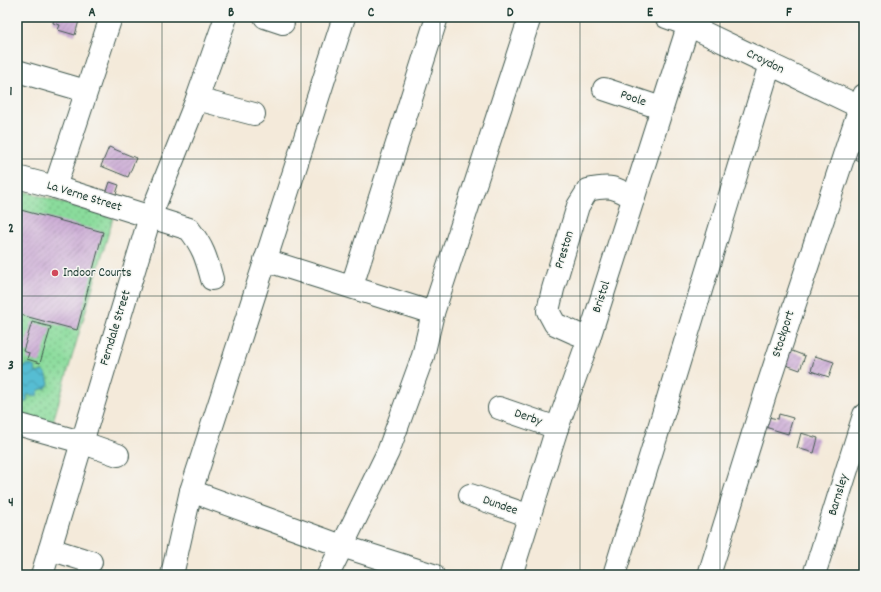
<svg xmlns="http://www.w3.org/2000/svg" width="881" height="592" font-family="Dekko,sans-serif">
<defs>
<pattern id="grass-dots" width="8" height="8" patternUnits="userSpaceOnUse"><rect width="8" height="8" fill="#8adb9b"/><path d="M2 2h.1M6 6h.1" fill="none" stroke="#70b37f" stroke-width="1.8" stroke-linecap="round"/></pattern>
<pattern id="water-waves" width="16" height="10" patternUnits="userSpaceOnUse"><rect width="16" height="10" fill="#56bdd3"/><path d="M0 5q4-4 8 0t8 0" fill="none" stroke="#479bac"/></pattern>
<pattern id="building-hatch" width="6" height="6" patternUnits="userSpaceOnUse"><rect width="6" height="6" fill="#ccacd5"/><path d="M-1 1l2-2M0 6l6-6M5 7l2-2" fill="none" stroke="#a58dae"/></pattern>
</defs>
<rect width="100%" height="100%" fill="#f6f6f2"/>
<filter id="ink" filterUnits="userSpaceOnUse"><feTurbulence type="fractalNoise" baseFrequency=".025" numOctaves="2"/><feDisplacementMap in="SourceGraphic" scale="8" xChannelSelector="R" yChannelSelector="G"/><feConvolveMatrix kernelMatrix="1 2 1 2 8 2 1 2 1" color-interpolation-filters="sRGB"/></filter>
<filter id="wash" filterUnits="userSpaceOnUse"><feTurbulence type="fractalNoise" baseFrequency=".012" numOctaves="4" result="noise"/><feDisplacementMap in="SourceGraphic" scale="16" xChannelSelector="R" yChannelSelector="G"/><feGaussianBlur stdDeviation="0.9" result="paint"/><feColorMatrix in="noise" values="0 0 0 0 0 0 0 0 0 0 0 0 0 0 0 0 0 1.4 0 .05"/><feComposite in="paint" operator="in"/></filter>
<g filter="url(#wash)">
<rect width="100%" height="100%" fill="#f4eada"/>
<path fill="url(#grass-dots)" stroke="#548c68" d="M 17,189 L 113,218 L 52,425 L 17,414 Z"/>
<path fill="url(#water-waves)" stroke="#3a7d84" d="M 28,364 L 35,367 L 36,373 L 43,371 L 47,375 L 49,384 L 46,388 L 39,390 L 37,396 L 33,397 L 28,394 L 27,401 L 19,406 L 17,405 L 17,382 L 22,368 Z"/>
<g id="blocks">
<g fill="url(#building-hatch)">
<path d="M 54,17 L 80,17 L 75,35 L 58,30 L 60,25 L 53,23 Z"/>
<path d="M 857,131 L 864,134 L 864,163 L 847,156 Z"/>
<path d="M 109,147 L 136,158 L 128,177 L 101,166 Z"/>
<path d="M 110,182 L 119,185 L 115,197 L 106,194 Z"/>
<path d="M 17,209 L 103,232 L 77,330 L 17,314 Z"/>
<path d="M 32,322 L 51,327 L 40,363 L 27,359 L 29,353 L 23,351 Z"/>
<path d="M 784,348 L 805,356 L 800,370 L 786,365 Z"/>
<path d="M 815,356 L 834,362 L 829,377 L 811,371 Z"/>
<path d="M 779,414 L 793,418 L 788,434 L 765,427 L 768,417 L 778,419 Z"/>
<path d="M 801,433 L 818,438 L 814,453 L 797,448 Z"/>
</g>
</g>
</g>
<g filter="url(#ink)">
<use href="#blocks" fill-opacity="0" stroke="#3f574d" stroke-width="1"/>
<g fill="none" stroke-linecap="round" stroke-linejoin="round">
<g stroke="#3f574d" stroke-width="24">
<g id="minor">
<path d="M 265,17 L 283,23"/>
<path d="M 666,17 L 688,25 L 864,109"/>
<path d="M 17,71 L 86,91"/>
<path d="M 604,89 L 661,108"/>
<path d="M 197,99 L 254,114"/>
<path d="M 17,177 L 55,187 L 189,229 C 203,247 206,257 212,279"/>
<path d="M 55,187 L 111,17"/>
<path d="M 265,260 L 433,313"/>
<path d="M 352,286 L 437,17"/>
<path d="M 589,338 L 575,333 L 555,324 L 548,311 L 553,289 L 578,206 L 588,190 C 610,185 615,187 634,198"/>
<path d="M 499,408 L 557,428"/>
<path d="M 17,424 L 81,442 L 118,455"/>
<path d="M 191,491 L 342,546 L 433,575"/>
<path d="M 470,495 L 530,516"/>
<path d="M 50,549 L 91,562"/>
<path d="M 42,575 L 150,217 L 197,99 L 226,17"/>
<path d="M 172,575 L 191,491 L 344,17"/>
<path d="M 328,575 L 388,452 L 423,356 L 433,313 L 530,17"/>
<path d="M 511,575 L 557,428 L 589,338 L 691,17"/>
<path d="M 614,575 L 770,64"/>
<path d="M 709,575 L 768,385 L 864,95"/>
<path d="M 814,575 L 864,415"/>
</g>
</g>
<use href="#minor" stroke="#fff" stroke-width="22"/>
</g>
</g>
<path fill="none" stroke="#1f3d34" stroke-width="1" stroke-opacity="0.55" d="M 162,17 L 162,575M 301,17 L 301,575M 440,17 L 440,575M 580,17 L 580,575M 720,17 L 720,575M 17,159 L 864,159M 17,296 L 864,296M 17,433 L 864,433"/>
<circle fill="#d1495b" stroke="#f6f6f2" stroke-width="1.5" cx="55" cy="273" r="4"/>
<g text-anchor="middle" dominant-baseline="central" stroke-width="3" stroke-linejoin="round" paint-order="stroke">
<g font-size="13" fill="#1f3d34" stroke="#f6f6f2">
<text transform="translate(765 62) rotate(26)">Croydon</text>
<text transform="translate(633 99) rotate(19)">Poole</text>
<text transform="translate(84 197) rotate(17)">La Verne Street</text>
<text transform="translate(565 250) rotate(-73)">Preston</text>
<text transform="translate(602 297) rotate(-72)">Bristol</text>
<text transform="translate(116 328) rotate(-73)">Ferndale Street</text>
<text transform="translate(784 334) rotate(-72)">Stockport</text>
<text transform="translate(528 418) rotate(19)">Derby</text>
<text transform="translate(839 495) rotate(-73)">Barnsley</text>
<text transform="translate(500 506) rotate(19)">Dundee</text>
</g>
<g font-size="13" fill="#1f3d34" stroke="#f6f6f2" text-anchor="start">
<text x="63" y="273">Indoor Courts</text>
</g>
</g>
<rect width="881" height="592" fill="none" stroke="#f6f6f2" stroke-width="44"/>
<rect x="22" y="22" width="837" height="548" fill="none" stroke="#1f3d34" stroke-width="1.5"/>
<g font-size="13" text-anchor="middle" font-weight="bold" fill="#1f3d34">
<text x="92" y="16">A</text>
<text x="231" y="16">B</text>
<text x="371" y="16">C</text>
<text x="510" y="16">D</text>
<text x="650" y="16">E</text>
<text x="789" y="16">F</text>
<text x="11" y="95">1</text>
<text x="11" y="232">2</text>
<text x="11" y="369">3</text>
<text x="11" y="506">4</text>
</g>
</svg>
